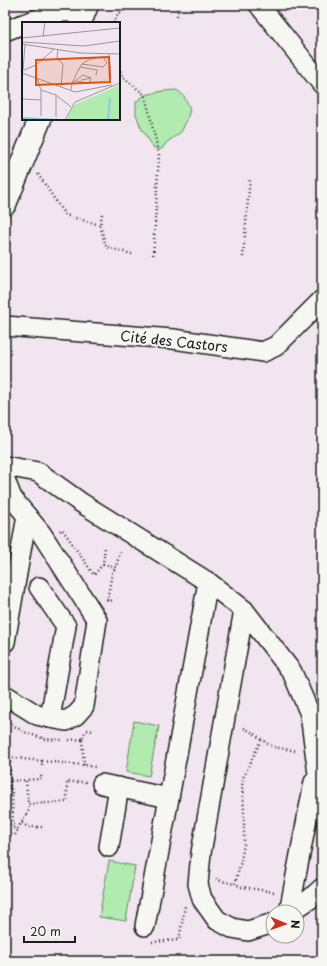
<svg xmlns="http://www.w3.org/2000/svg" width="327" height="966" font-family="'Playpen Sans',sans-serif">
<rect width="100%" height="100%" fill="#f1e6f0"/>
<filter id="ink" filterUnits="userSpaceOnUse"><feTurbulence type="fractalNoise" baseFrequency=".025" numOctaves="2"/><feDisplacementMap in="SourceGraphic" scale="8" xChannelSelector="R" yChannelSelector="G"/><feConvolveMatrix kernelMatrix="1 2 1 2 8 2 1 2 1" color-interpolation-filters="sRGB"/></filter>
<g filter="url(#ink)">
<g fill="#b2ebaf" stroke="#678466">
<path d="M 177,90 L 184,96 L 190,109 L 187,120 L 181,132 L 166,143 L 162,149 L 154,148 L 141,128 L 136,114 L 136,102 L 145,95 L 163,91 Z"/>
<path d="M 134,721 L 159,726 L 149,776 L 126,772 Z"/>
<path d="M 109,861 L 135,866 L 126,921 L 99,917 Z"/>
</g>
<g fill="none" stroke-linecap="round" stroke-linejoin="round">
<g stroke="#1c1c1c" stroke-width="22">
<g id="minor">
<path d="M 259,5 L 322,84"/>
<path d="M 26,23 L 43,17 L 61,12 L 85,11"/>
<path d="M 5,31 L 23,24"/>
<path d="M 5,326 L 173,339 L 263,352 L 276,346 L 322,300"/>
<path d="M 5,466 L 38,472 L 80,502 L 208,582 L 169,798 L 102,784"/>
<path d="M 5,480 L 12,498 L 41,533 L 97,620 L 84,706 L 76,715 L 66,721 L 50,718 L 66,626 L 39,587"/>
<path d="M 208,582 L 244,610 L 292,672 L 310,714 L 322,804"/>
<path d="M 244,610 L 201,853 L 198,884 L 202,899 L 217,920 L 232,928 L 248,931 L 270,924 L 273,923"/>
<path d="M 5,642 L 27,516"/>
<path d="M 5,695 L 37,715 L 50,718"/>
<path d="M 109,847 L 119,787"/>
<path d="M 289,912 L 314,782"/>
<path d="M 290,912 L 310,899 L 322,888"/>
<path d="M 145,926 L 169,798"/>
</g>
</g>
<g stroke="#1c1c1c" stroke-width="25">
<g id="tertiary">
<path d="M 80,23 L 87,5"/>
<path d="M 5,204 L 40,119"/>
</g>
</g>
<g stroke="#1c1c1c" stroke-width="2.5" stroke-dasharray="1 3" stroke-linecap="butt">
<path d="M 177,16 L 179,5"/>
<path d="M 114,23 L 118,14 L 133,5"/>
<path d="M 119,67 L 123,77 L 145,95 L 159,154 L 153,258"/>
<path d="M 38,174 L 65,215 L 100,225"/>
<path d="M 102,214 L 100,225 L 106,247 L 132,254"/>
<path d="M 243,257 L 250,178"/>
<path d="M 60,531 L 62,529 L 94,575 L 103,564 L 105,547"/>
<path d="M 103,564 L 116,567 L 120,552"/>
<path d="M 107,600 L 115,601"/>
<path d="M 107,601 L 112,573 L 116,567"/>
<path d="M 5,720 L 24,732 L 45,739 L 62,740"/>
<path d="M 244,728 L 253,733 L 268,744 L 274,747 L 297,751"/>
<path d="M 87,730 L 93,731"/>
<path d="M 69,740 L 82,739"/>
<path d="M 261,740 L 243,778 L 242,786 L 244,810 L 244,844 L 241,861 L 235,884 L 242,887 L 274,892"/>
<path d="M 5,757 L 42,761 L 42,766"/>
<path d="M 10,758 L 10,781 L 26,780"/>
<path d="M 42,761 L 84,765 L 95,767"/>
<path d="M 84,765 L 82,739 L 86,730"/>
<path d="M 41,776 L 42,779 L 26,780 L 28,804 L 67,802 L 67,782 L 86,782"/>
<path d="M 10,781 L 10,788 L 12,790 L 13,828 L 18,828 L 29,810 L 28,804"/>
<path d="M 5,788 L 10,788"/>
<path d="M 22,823 L 28,827 L 43,827"/>
<path d="M 7,835 L 15,835 L 18,829"/>
<path d="M 216,879 L 221,881 L 235,884"/>
<path d="M 152,942 L 179,940 L 185,906"/>
</g>
<use href="#minor" stroke="#f6f6f2" stroke-width="19"/>
<use href="#tertiary" stroke="#f6f6f2" stroke-width="22"/>
</g>
</g>
<g text-anchor="middle" dominant-baseline="central" stroke-width="4" stroke-linejoin="round" paint-order="stroke">
<g font-size="14" fill="#1c1c1c" stroke="#f6f6f2">
<text transform="translate(174 341) rotate(6)">Cité des Castors</text>
</g>
</g>
<g transform="translate(22 22)">
<rect width="98" height="98" fill="#f1e6f0"/>
<path d="M 98,63 L 98,98 L 44,98 L 52,83 Z" fill="#b2ebaf"/>
<path fill="none" stroke="#80d0dc" stroke-width="2" d="M 0,96 L 39,98M 86,98 L 88,76"/>
<path fill="none" stroke="#9c959b" stroke-width="1" d="M 21,15 L 23,0M 0,16 L 98,6M 0,20 L 62,24 L 98,19M 0,22 L 58,31 L 98,32M 36,27 L 35,36 L 41,42 L 39,65M 87,32 L 89,57M 58,45 L 60,42 L 68,37 L 81,35 L 85,41 L 81,45 L 60,42M 2,48 L 14,43 L 32,27M 1,49 L 3,22M 0,51 L 53,70 L 90,63M 15,56 L 19,68 L 19,94M 54,59 L 67,61 L 69,57M 50,61 L 58,45 L 75,48 L 74,53M 19,68 L 34,73 L 49,85M 49,68 L 50,61 L 61,53 L 69,56 L 59,58M 0,77 L 19,78M 34,95 L 34,73M 43,98 L 53,80 L 98,61"/>
<path fill="#de560d" fill-opacity="0.15" stroke="#de560d" stroke-width="2" d="M 87,35 L 88,60 L 14,63 L 14,38 Z"/>
<rect width="98" height="98" fill="none" stroke="#1c1c1c" stroke-width="2"/>
</g>
<rect width="327" height="966" fill="none" stroke="#f6f6f2" stroke-width="20"/>
<rect x="10" y="10" width="307" height="946" fill="none" stroke="#1c1c1c" stroke-width="1.5" filter="url(#ink)"/>
<g transform="translate(285 924) rotate(92)"><circle r="19" fill="#f6f6f2" stroke="#9f9f9c"/>
<path d="M0-3L7 15L0 10L-7 15Z" fill="#c8321e"/>
<text y="-6" font-size="11" font-weight="bold" text-anchor="middle" fill="#1c1c1c">N</text>
</g>
<path d="M24 936v6h51v-6" fill="none" stroke="#1c1c1c" stroke-width="2"/>
<text x="30" y="936" font-size="12" fill="#1c1c1c" stroke="#f6f6f2" stroke-width="3" paint-order="stroke">20 m</text>
</svg>
